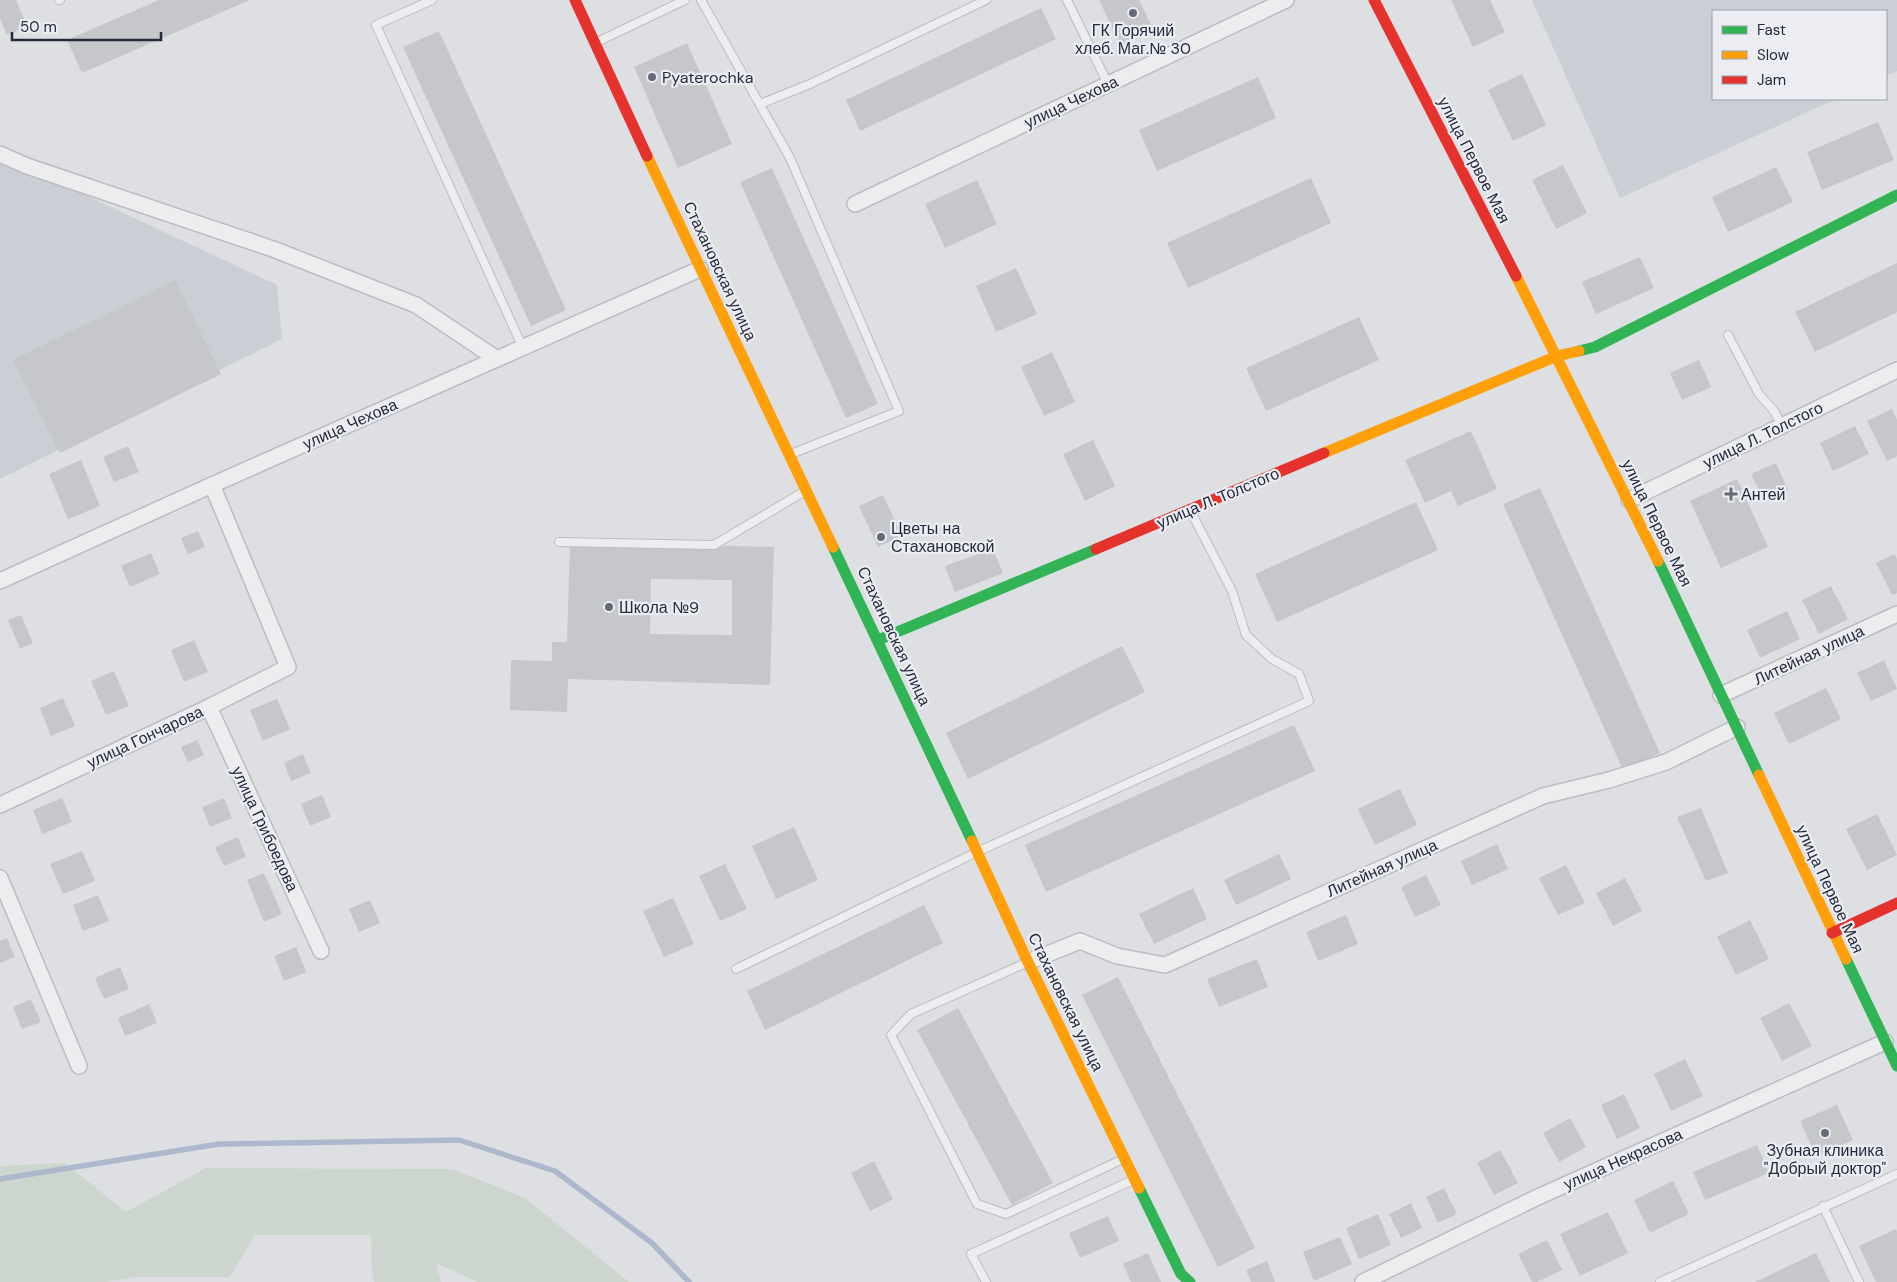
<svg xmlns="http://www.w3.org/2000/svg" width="1897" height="1282" font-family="'DM Sans',sans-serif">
<rect width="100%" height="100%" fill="#dedfe3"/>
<g fill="#ccced6">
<path d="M 1532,0 L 1897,0 L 1897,71 L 1886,76 L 1886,11 L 1713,11 L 1713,99 L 1836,99 L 1620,198 Z"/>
<path d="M 0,155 L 277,285 L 282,339 L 0,479 Z"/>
</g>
<path fill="#cdd6ce" d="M 65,1163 L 126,1212 L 206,1168 L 452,1169 L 525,1198 L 629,1282 L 477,1282 L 436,1263 L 441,1282 L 374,1282 L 372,1273 L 371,1235 L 255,1235 L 230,1277 L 137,1277 L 106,1282 L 0,1282 L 0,1166 Z"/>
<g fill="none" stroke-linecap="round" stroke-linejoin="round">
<path stroke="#adb8cd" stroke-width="5.5" d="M 0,1179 L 219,1144 L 459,1140 L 555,1171 L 652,1243 L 689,1282"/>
</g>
<g fill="#c6c7cb" fill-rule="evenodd">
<path d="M 0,0 L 16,0 L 27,26 L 7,35 L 0,18 Z"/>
<path d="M 159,0 L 250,0 L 82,73 L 67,40 Z"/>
<path d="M 1099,0 L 1139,0 L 1154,31 L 1121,46 Z"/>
<path d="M 1451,0 L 1490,0 L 1505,32 L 1473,47 Z"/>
<path d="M 1041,8 L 1056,39 L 860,131 L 846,100 Z"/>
<path d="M 439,31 L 566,310 L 531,326 L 403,47 Z"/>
<path d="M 687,43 L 732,144 L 678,168 L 634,67 Z"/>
<path d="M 1522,74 L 1546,125 L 1513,141 L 1488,90 Z"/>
<path d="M 1258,77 L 1276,118 L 1157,171 L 1139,130 Z"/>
<path d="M 1878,122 L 1894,160 L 1822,190 L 1807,152 Z"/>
<path d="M 1563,165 L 1587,213 L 1556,229 L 1532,180 Z"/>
<path d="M 1776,167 L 1793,202 L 1728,232 L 1712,197 Z"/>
<path d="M 772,168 L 878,404 L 846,418 L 740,182 Z"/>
<path d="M 1311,178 L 1331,223 L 1188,288 L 1167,243 Z"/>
<path d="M 977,180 L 997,224 L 945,248 L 925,204 Z"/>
<path d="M 1640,257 L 1654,288 L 1596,314 L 1582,282 Z"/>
<path d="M 1897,263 L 1897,312 L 1815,352 L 1795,312 Z"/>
<path d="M 1016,268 L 1037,314 L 996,332 L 976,286 Z"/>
<path d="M 175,280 L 221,374 L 60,453 L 13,360 Z"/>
<path d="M 1359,317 L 1379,360 L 1266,411 L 1246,368 Z"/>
<path d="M 1052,352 L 1075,402 L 1044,416 L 1021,367 Z"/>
<path d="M 1699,360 L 1711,387 L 1682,400 L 1670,373 Z"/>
<path d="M 1892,409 L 1897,420 L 1897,456 L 1887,461 L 1867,421 Z"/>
<path d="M 1855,426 L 1869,454 L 1833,471 L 1820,443 Z"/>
<path d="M 1471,431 L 1497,489 L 1458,506 L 1451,491 L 1425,503 L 1405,460 Z"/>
<path d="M 1093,440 L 1115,486 L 1085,501 L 1063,454 Z"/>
<path d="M 128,446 L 139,472 L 114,482 L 103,457 Z"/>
<path d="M 81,460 L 100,506 L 68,519 L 49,474 Z"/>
<path d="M 1776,463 L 1788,490 L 1764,501 L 1751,474 Z"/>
<path d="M 1737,479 L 1768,547 L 1721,568 L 1690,501 Z"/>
<path d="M 1540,488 L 1660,753 L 1623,770 L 1503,504 Z"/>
<path d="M 883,495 L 902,536 L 878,547 L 859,506 Z"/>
<path d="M 1416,502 L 1438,550 L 1277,622 L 1255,574 Z"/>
<path d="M 198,531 L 205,547 L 188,554 L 181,538 Z"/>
<path d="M 570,542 L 774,547 L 770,685 L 568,679 L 567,712 L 510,710 L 511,660 L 552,661 L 552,642 L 567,642 ZM 651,579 L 732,580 L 732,635 L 650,634 Z"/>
<path d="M 993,549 L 1003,573 L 955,592 L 945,566 Z"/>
<path d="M 151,553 L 160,574 L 130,587 L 121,566 Z"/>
<path d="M 1894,554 L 1897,559 L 1897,593 L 1892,595 L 1876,563 Z"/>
<path d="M 1831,586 L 1848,619 L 1819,634 L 1802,600 Z"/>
<path d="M 1787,611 L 1800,639 L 1760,658 L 1747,630 Z"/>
<path d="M 21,615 L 33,643 L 20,649 L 8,620 Z"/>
<path d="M 194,640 L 208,672 L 184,682 L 171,650 Z"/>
<path d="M 1122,646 L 1145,692 L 968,779 L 946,733 Z"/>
<path d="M 1884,660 L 1897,689 L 1871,701 L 1857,673 Z"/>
<path d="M 114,671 L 129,706 L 106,715 L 91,681 Z"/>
<path d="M 1826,688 L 1841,719 L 1789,744 L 1774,713 Z"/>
<path d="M 63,698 L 75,726 L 51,736 L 40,708 Z"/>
<path d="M 277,699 L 290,729 L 263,741 L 250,710 Z"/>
<path d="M 1294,725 L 1315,771 L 1046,892 L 1025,845 Z"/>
<path d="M 197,740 L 204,755 L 188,762 L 181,747 Z"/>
<path d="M 303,754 L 311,773 L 291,781 L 284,763 Z"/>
<path d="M 1400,789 L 1417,825 L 1375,845 L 1358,809 Z"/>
<path d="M 322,795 L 331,817 L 310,826 L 301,804 Z"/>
<path d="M 62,798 L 72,822 L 42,834 L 33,810 Z"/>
<path d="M 224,798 L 232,818 L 210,827 L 202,807 Z"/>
<path d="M 1701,808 L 1728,873 L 1706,881 L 1677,817 Z"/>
<path d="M 1877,814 L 1897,855 L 1867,870 L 1846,829 Z"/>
<path d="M 794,827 L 818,880 L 776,899 L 752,846 Z"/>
<path d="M 238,837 L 246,857 L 224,866 L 215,847 Z"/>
<path d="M 1497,844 L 1508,869 L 1472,885 L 1461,861 Z"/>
<path d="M 82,851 L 95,881 L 63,894 L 50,864 Z"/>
<path d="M 1279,854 L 1291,879 L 1236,905 L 1224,880 Z"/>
<path d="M 725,864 L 747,909 L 720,921 L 699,876 Z"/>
<path d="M 1566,865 L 1585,903 L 1558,915 L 1539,878 Z"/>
<path d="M 264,873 L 282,914 L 264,922 L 247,880 Z"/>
<path d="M 1426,875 L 1441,905 L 1415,917 L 1401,887 Z"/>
<path d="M 1625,878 L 1642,911 L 1613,926 L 1596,893 Z"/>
<path d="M 1193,888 L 1207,919 L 1154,944 L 1139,914 Z"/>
<path d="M 98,895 L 109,921 L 83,931 L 73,905 Z"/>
<path d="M 673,898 L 694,944 L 664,957 L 643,911 Z"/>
<path d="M 370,900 L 380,923 L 359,932 L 349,909 Z"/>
<path d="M 924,905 L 943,943 L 765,1030 L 747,991 Z"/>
<path d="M 1346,915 L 1358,944 L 1318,961 L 1306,932 Z"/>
<path d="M 1750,920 L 1769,959 L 1736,975 L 1717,937 Z"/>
<path d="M 7,938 L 15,957 L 0,963 L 0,941 Z"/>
<path d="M 296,947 L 306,972 L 284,981 L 274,956 Z"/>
<path d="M 1257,959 L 1268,987 L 1219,1007 L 1207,979 Z"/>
<path d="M 120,967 L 129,989 L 104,999 L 95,978 Z"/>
<path d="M 1118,977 L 1255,1248 L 1218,1267 L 1082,995 Z"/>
<path d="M 31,999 L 41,1022 L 22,1029 L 13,1007 Z"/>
<path d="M 1789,1003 L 1812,1046 L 1782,1061 L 1760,1018 Z"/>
<path d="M 149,1004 L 157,1023 L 125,1036 L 118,1018 Z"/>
<path d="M 958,1008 L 1053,1183 L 1012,1205 L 917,1030 Z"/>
<path d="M 1685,1059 L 1703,1096 L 1671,1111 L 1654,1074 Z"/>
<path d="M 1624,1094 L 1640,1128 L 1617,1139 L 1601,1105 Z"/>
<path d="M 1837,1105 L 1853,1140 L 1816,1157 L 1800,1121 Z"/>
<path d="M 1570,1118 L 1586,1147 L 1559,1162 L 1543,1133 Z"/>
<path d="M 1757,1145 L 1769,1173 L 1705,1200 L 1693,1172 Z"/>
<path d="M 1500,1150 L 1518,1183 L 1494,1195 L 1477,1163 Z"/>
<path d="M 874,1161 L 893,1199 L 870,1211 L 851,1173 Z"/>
<path d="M 1673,1181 L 1689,1214 L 1650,1233 L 1634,1200 Z"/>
<path d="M 1444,1188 L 1457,1214 L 1438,1223 L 1426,1197 Z"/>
<path d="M 1411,1203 L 1422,1228 L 1401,1238 L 1389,1214 Z"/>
<path d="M 1608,1212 L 1628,1253 L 1580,1276 L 1560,1234 Z"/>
<path d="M 1378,1214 L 1391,1245 L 1359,1259 L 1346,1228 Z"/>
<path d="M 1108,1216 L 1119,1241 L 1080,1258 L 1069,1233 Z"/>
<path d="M 1896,1229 L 1897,1232 L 1897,1282 L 1876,1282 L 1859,1246 Z"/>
<path d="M 1340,1237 L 1352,1264 L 1314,1281 L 1303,1252 Z"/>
<path d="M 1547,1240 L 1562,1270 L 1537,1282 L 1532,1282 L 1518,1254 Z"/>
<path d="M 1148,1253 L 1161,1282 L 1131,1282 L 1123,1264 Z"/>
<path d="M 1816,1253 L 1830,1282 L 1755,1282 Z"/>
<path d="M 1267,1261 L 1275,1282 L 1251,1282 L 1246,1270 Z"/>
</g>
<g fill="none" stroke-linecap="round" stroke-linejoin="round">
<g stroke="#bcbdc1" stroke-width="10">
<g id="lane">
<path d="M 59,0 L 60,0"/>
<path d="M 432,0 L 376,25 L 523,348"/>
<path d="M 701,0 L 790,158 L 899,411 L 791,454"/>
<path d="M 1067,0 L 1108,84"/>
<path d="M 597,42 L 685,0"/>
<path d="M 760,104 L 810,84 L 986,0"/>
<path d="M 1728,335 L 1759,394 L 1774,411 L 1782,426"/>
<path d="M 559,542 L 714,545 L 805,491"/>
<path d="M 1026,963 L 911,1014 L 891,1035 L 977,1204 L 1006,1214 L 1123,1159"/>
<path d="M 736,969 L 977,852 L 1309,701 L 1299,674 L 1272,659 L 1246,635 L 1232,591 L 1191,512"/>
<path d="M 1823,1206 L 1859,1282"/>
<path d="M 986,1282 L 971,1254 L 1133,1180"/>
<path d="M 1660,1282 L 1897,1174"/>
</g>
</g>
<g stroke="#bcbdc1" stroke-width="18">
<g id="street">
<path d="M 0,154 L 27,166 L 273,249 L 416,305 L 497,359"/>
<path d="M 855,204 L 1286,0"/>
<path d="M 1629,500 L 1897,370"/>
<path d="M 0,581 L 212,485 L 700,269"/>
<path d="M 1721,695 L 1897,614"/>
<path d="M 209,707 L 321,951"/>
<path d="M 0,805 L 209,707 L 288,667 L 212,485"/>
<path d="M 0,878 L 79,1066"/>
<path d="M 1028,962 L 1080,941 L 1117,956 L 1165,965 L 1543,796 L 1609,780 L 1666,762 L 1737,727"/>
<path d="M 1363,1282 L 1540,1196 L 1885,1042"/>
</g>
</g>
<use href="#lane" stroke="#ededf0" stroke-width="8"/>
<use href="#street" stroke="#ededf0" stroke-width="15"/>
<g stroke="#30b455" stroke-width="11">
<path d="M 1579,351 L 1595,347 L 1897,195"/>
<path d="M 833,547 L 972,841"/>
<path d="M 1658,561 L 1759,775"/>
<path d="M 878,640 L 1096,549"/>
<path d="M 1846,959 L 1897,1066"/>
<path d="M 1139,1188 L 1181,1274 L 1190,1282"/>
</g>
<g stroke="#ff9f0a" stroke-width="11">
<path d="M 647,156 L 833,547"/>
<path d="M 1516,276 L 1658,561"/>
<path d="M 1324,453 L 1557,356 L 1579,351"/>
<path d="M 1759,775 L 1846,959"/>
<path d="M 972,841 L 1026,958 L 1139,1188"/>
</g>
<g stroke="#e5322d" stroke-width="11">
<path d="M 575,0 L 647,156"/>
<path d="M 1374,0 L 1516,276"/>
<path d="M 1096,549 L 1324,453"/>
<path d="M 1832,933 L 1897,903"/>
</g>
</g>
<g fill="#666a76" stroke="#ebedf3" stroke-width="2">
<circle cx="1133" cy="13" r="5"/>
<circle cx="652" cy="77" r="5"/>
<path d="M1728.5 486.5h5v5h5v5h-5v5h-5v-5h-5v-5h5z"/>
<circle cx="881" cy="537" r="5"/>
<circle cx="609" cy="607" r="5"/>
<circle cx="1825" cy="1133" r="5"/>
</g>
<g text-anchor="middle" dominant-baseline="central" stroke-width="4.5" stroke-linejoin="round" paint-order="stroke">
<g font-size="16" fill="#262b3b" stroke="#ebedf3" text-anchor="start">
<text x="1133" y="30" text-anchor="middle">ГК Горячий<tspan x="1133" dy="18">хлеб. Маг.№ 30</tspan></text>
<text x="662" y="77">Pyaterochka</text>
<text x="1741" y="494">Антей</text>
<text x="891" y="528">Цветы на<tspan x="891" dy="18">Стахановской</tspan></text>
<text x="619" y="607">Школа №9</text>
<text x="1825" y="1150" text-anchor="middle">Зубная клиника<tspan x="1825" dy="18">"Добрый доктор"</tspan></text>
</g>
<g font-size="16" fill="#262b3b" stroke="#ebedf3">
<text transform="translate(1071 102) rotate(-25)">улица Чехова</text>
<text transform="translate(1474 160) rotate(63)">улица Первое Мая</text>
<text transform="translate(720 271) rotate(65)">Стахановская улица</text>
<text transform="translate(350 424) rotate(-24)">улица Чехова</text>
<text transform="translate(1763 435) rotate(-26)">улица Л. Толстого</text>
<text transform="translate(1218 498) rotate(-23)">улица Л. Толстого</text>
<text transform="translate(1657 523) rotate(64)">улица Первое Мая</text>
<text transform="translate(894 636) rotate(65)">Стахановская улица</text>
<text transform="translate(1809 655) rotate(-25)">Литейная улица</text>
<text transform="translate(145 737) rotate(-25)">улица Гончарова</text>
<text transform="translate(265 829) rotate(65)">улица Грибоедова</text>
<text transform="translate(1382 868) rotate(-24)">Литейная улица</text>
<text transform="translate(1830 889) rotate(65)">улица Первое Мая</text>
<text transform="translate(1066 1002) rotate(64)">Стахановская улица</text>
<text transform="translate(1623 1159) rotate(-24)">улица Некрасова</text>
</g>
</g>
<rect x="1712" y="10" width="175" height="90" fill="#ebedf3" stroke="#9c9fa9"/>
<rect x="1722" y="26" width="25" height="8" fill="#30b455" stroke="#9c9fa9"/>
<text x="1757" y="35" font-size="15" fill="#262b3b">Fast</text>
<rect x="1722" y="51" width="25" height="8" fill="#ff9f0a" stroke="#9c9fa9"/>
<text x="1757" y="60" font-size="15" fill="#262b3b">Slow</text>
<rect x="1722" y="76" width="25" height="8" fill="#e5322d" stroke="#9c9fa9"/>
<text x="1757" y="85" font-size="15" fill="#262b3b">Jam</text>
<path d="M12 32v8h149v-8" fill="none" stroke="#262b3b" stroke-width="2.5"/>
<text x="20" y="32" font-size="15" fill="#262b3b" stroke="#ebedf3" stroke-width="4" paint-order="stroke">50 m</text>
</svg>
